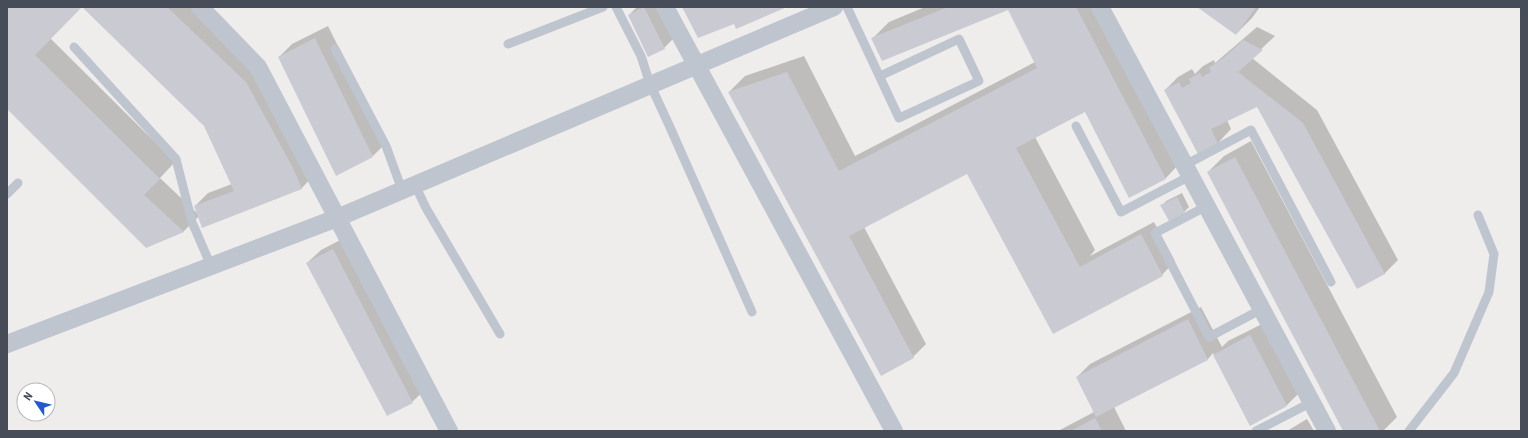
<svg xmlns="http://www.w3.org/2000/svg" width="1528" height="438" font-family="'Roboto Condensed',sans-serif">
<rect width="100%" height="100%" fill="#efedec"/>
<g fill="#0003">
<path d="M 7,7 L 81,7 L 50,38 L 175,162 L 160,178 L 198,214 L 195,206 L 208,193 L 232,184 L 205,125 L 83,7 L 200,7 L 262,66 L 314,175 L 301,189 L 199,216 L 183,232 L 7,108 Z"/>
<path d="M 637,7 L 659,7 L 674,38 L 664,48 L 648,56 L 629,15 Z"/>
<path d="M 925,7 L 1101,7 L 1179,164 L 1166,178 L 1129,197 L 1085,110 L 1035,137 L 1095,250 L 1090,256 L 1154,222 L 1175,261 L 1162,275 L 1053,333 L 968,172 L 864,227 L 926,344 L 913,357 L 729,92 L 745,76 L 804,56 L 855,156 L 1035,62 L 1009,9 L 873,38 L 889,22 Z"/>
<path d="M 1198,7 L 1260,7 L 1252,18 L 1236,34 Z"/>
<path d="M 328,26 L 386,143 L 373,156 L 279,57 L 292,44 Z"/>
<path d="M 1257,27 L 1275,36 L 1252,58 L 1317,110 L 1398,260 L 1384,274 L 1258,106 L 1227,120 L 1231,129 L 1218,143 L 1198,153 L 1165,90 L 1178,77 L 1192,69 L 1195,74 L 1203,66 L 1214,60 L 1215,63 Z"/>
<path d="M 1251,141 L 1397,417 L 1383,431 L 1344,431 L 1208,172 L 1224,156 Z"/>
<path d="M 1182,193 L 1189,207 L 1184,212 L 1162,206 L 1166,201 Z"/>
<path d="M 346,237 L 426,389 L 412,402 L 307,263 L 321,250 Z"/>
<path d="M 1201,307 L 1222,347 L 1228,341 L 1264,323 L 1300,392 L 1286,406 L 1250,425 L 1213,353 L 1208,359 L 1114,407 L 1126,431 L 1058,431 L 1094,412 L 1077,377 L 1090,364 Z"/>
<path d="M 1307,419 L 1314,431 L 1287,431 Z"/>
</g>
<g fill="#cacbd2">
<path d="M 7,7 L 167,7 L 246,82 L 293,168 L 302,189 L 202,228 L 194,206 L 234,191 L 204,126 L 82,7 L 35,55 L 160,179 L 144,195 L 184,232 L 146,248 L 7,109 Z"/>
<path d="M 644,7 L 665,49 L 648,57 L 628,15 Z"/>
<path d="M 682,7 L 787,7 L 736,29 L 734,24 L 698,38 Z"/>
<path d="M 948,7 L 1076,7 L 1166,179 L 1129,198 L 1085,112 L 1016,148 L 1080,267 L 1141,234 L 1163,276 L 1053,334 L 967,174 L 849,236 L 914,358 L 881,376 L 728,92 L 787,72 L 839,171 L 1037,68 L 1008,10 L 882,61 L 871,38 Z"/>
<path d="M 1197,7 L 1256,7 L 1236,35 Z"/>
<path d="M 315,38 L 373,157 L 336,176 L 278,57 Z"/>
<path d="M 1243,40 L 1263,50 L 1238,72 L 1303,123 L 1385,274 L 1357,289 L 1257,107 L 1211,129 L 1218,144 L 1198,154 L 1164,90 L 1179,82 L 1182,88 L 1191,83 L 1189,79 L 1200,73 L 1202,77 L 1211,72 L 1209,68 L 1227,55 Z"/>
<path d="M 1235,157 L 1380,431 L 1343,431 L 1207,172 Z"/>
<path d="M 1177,197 L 1185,213 L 1169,221 L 1160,205 Z"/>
<path d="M 333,249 L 413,403 L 387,416 L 306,263 Z"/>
<path d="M 1188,319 L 1208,360 L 1096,417 L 1076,377 Z"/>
<path d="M 1250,335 L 1287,406 L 1250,426 L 1213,355 Z"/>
<path d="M 1095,418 L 1102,431 L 1071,431 Z"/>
</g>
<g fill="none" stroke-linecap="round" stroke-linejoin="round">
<g stroke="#bec5ce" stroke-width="9">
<path d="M 616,7 L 641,56 L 650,84 L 669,125 L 752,312"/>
<path d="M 847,7 L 899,118 L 979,81 L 959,39 L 880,76"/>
<path d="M 508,44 L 603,7"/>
<path d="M 74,47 L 176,159 L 192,222 L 211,266"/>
<path d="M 335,49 L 386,146 L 402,190"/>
<path d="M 1076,126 L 1121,212 L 1190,176"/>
<path d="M 1185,165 L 1251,130 L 1331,282"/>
<path d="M 415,185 L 426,208 L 500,334"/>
<path d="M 7,194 L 18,183"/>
<path d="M 1207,206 L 1155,233 L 1209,337 L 1262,309"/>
<path d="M 1256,431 L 1312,402"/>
<path d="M 1409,431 L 1454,373 L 1489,292 L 1494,254 L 1478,215"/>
</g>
<g stroke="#bec5ce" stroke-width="18">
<path d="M 200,7 L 258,67 L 449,431"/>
<path d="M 665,7 L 894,431"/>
<path d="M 1100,7 L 1327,431"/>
<path d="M 7,344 L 337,218 L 834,7"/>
</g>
</g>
<rect width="1528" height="438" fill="none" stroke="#464d59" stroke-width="16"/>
<g transform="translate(36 402) rotate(305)"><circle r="19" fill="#ffffff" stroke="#b5b8bd"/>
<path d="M0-3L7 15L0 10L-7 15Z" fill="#2157d5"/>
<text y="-6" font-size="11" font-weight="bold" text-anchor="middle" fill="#464d59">N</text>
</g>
</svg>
